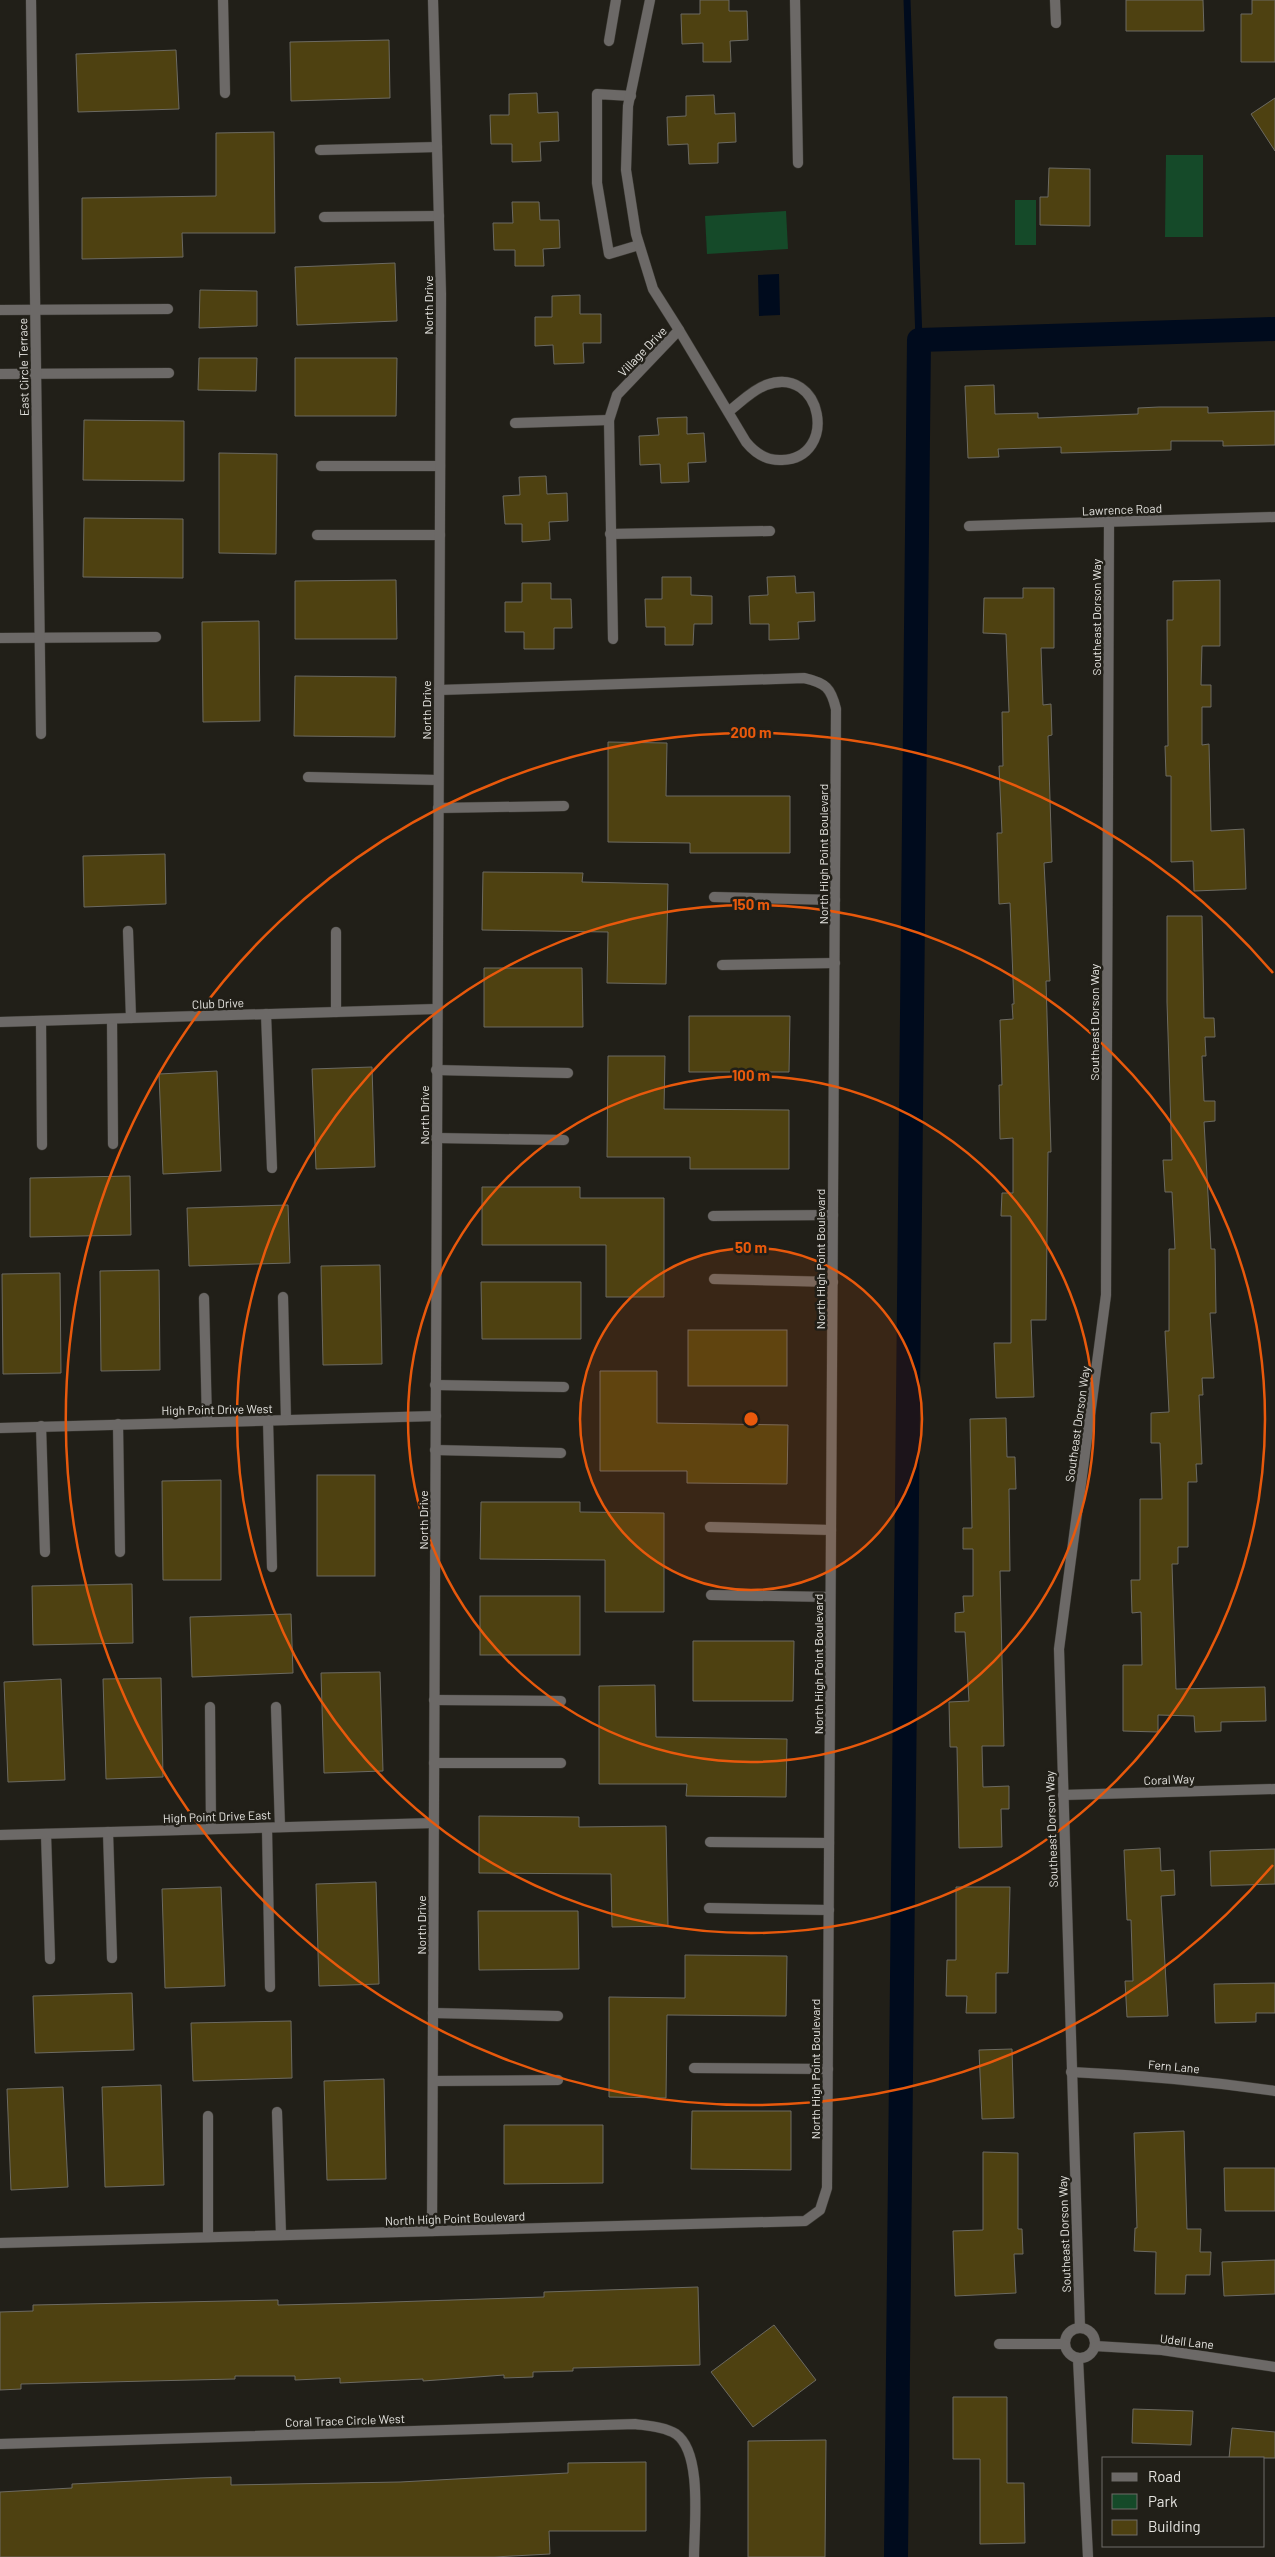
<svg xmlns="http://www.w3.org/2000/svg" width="1275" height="2557" font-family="Barlow,sans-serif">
<rect width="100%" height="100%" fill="#211f18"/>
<g fill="#154a29">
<path d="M 1166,155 L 1203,155 L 1203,237 L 1165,237 Z"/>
<rect x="1015" y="200" width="21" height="45"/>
<path d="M 786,211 L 788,249 L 707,254 L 705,216 Z"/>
</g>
<path fill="#000b1d" d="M 779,274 L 780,315 L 759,316 L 758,275 Z"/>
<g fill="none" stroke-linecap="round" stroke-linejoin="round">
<path stroke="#000b1d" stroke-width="7" d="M 907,0 L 919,340"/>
<path stroke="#000b1d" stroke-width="24" d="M 896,2557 L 919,340 L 1275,329"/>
</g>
<g fill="#4e4111" stroke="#6c6a62">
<path d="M 700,0 L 729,0 L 729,11 L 747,11 L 748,40 L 730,41 L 731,62 L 703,62 L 703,43 L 682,44 L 681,14 L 700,14 Z"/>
<path d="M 1126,0 L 1203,0 L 1204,31 L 1126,31 Z"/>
<path d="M 1252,0 L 1275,0 L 1275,62 L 1241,62 L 1241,14 L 1252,14 Z"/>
<path d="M 389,40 L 390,98 L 291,101 L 290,42 Z"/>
<path d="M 176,50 L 179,109 L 78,112 L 76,54 Z"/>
<path d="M 537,93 L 538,113 L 558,112 L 559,141 L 540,142 L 541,161 L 512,162 L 512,144 L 491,144 L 490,115 L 509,115 L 509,94 Z"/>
<path d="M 714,95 L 715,114 L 735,113 L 736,142 L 718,143 L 718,163 L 689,164 L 688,144 L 668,145 L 667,117 L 686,116 L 686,96 Z"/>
<path d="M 1275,98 L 1275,151 L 1251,114 Z"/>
<path d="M 274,132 L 275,233 L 182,233 L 183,257 L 82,259 L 82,198 L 216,196 L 216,133 Z"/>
<path d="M 1049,168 L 1090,169 L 1090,226 L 1040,225 L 1040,197 L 1048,197 Z"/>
<path d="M 512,202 L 539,202 L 540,220 L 559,220 L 560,248 L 543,249 L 544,266 L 515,266 L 515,250 L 494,250 L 493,223 L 513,223 Z"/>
<path d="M 395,263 L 397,321 L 297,325 L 295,267 Z"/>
<path d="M 200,290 L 257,291 L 257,326 L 199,328 Z"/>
<path d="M 580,295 L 580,314 L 601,314 L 601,343 L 583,343 L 584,363 L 554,364 L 553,345 L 535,346 L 535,317 L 552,317 L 552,296 Z"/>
<path d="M 199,358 L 257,358 L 256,391 L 198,390 Z"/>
<path d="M 295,358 L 397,358 L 396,416 L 295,416 Z"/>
<path d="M 994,385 L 995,414 L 1038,413 L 1038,418 L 1138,414 L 1138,408 L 1159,407 L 1208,407 L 1208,413 L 1275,411 L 1275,445 L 1223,446 L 1223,441 L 1171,441 L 1171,450 L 1061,453 L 1061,447 L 998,449 L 999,457 L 968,458 L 965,386 Z"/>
<path d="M 687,417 L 687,434 L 704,433 L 706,462 L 688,463 L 689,482 L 661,483 L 660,464 L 640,465 L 639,436 L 659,435 L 657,418 Z"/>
<path d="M 84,420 L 184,421 L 184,481 L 83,480 Z"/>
<path d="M 219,453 L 277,454 L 276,554 L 219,553 Z"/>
<path d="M 546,476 L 547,494 L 567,493 L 568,521 L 549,522 L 550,540 L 522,542 L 522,524 L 505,524 L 503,496 L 520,495 L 519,477 Z"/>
<path d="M 84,518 L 183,519 L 183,578 L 83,577 Z"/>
<path d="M 795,576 L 796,593 L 814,592 L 815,621 L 798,622 L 799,639 L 769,640 L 769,624 L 750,624 L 749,596 L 768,595 L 767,577 Z"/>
<path d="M 662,577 L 691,577 L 691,595 L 712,596 L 712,624 L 694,624 L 693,645 L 665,645 L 665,627 L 646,627 L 645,599 L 662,599 Z"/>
<path d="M 396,580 L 397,639 L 295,639 L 295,581 Z"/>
<path d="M 1220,580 L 1220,646 L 1202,646 L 1201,685 L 1211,685 L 1211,707 L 1202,707 L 1202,745 L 1209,744 L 1211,831 L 1244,829 L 1246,889 L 1194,891 L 1193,861 L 1171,862 L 1171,776 L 1166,776 L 1165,746 L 1168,746 L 1167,620 L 1173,620 L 1173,581 Z"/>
<path d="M 522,583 L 551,583 L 551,599 L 571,599 L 572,628 L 554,628 L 554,649 L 524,649 L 524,632 L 505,632 L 505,602 L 522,602 Z"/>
<path d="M 1023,588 L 1054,588 L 1054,648 L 1041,648 L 1043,705 L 1051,704 L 1052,735 L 1048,736 L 1052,862 L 1044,863 L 1050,981 L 1046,981 L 1051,1152 L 1048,1152 L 1046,1320 L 1031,1320 L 1034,1397 L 996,1398 L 994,1343 L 1011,1343 L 1011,1216 L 1001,1216 L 1002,1193 L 1013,1193 L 1013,1138 L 1000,1139 L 999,1085 L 1002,1085 L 1000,1020 L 1013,1019 L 1012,1004 L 1014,1004 L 1010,903 L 999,904 L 997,833 L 1002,833 L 999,766 L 1003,766 L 1002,712 L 1009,712 L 1006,634 L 983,633 L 984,598 L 1023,598 Z"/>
<path d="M 259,621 L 260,721 L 203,722 L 202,622 Z"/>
<path d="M 295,676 L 396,677 L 395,737 L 294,736 Z"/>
<path d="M 608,742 L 667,743 L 666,796 L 790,796 L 790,853 L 690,853 L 690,843 L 608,842 Z"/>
<path d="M 165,854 L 166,904 L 84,907 L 83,856 Z"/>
<path d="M 483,872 L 583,873 L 582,882 L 668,884 L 666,984 L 607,983 L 608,932 L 482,930 Z"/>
<path d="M 1167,916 L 1202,916 L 1204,1018 L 1214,1018 L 1215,1037 L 1205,1037 L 1206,1056 L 1202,1056 L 1204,1101 L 1215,1101 L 1215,1121 L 1204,1122 L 1211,1249 L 1215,1249 L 1216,1313 L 1210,1313 L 1214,1378 L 1202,1378 L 1203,1395 L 1199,1395 L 1202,1464 L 1196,1464 L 1197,1482 L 1188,1482 L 1188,1547 L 1178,1547 L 1178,1564 L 1172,1564 L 1176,1689 L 1265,1687 L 1266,1721 L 1221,1722 L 1221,1731 L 1195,1732 L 1194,1716 L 1158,1715 L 1158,1732 L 1123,1731 L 1123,1665 L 1142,1665 L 1141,1612 L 1132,1613 L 1131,1580 L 1140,1580 L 1140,1499 L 1162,1499 L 1160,1443 L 1151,1443 L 1151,1413 L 1169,1412 L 1165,1331 L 1169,1331 L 1169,1249 L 1175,1249 L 1172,1192 L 1165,1192 L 1163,1160 L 1172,1160 L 1167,1002 Z"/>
<path d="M 484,968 L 582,968 L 583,1027 L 484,1027 Z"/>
<path d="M 689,1016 L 790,1016 L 789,1072 L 689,1072 Z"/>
<path d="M 608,1056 L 665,1056 L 664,1109 L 789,1110 L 789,1169 L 690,1169 L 690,1157 L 607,1157 Z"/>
<path d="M 372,1067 L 375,1167 L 316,1169 L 312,1069 Z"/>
<path d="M 217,1071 L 221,1171 L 163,1174 L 159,1074 Z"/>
<path d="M 130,1176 L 131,1235 L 30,1237 L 30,1178 Z"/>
<path d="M 482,1187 L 580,1187 L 580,1198 L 664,1198 L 664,1297 L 606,1297 L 606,1245 L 482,1245 Z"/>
<path d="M 288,1205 L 290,1263 L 189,1266 L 187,1208 Z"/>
<path d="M 380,1265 L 382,1364 L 323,1365 L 321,1266 Z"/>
<path d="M 159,1270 L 160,1370 L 101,1371 L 100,1271 Z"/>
<path d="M 60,1273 L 61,1373 L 3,1374 L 2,1274 Z"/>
<path d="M 481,1282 L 581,1282 L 581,1339 L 482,1339 Z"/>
<rect x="688" y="1330" width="99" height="56"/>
<path d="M 600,1371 L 657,1371 L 657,1423 L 788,1425 L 787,1484 L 687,1483 L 687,1471 L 600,1471 Z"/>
<path d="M 1006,1418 L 1007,1457 L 1015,1457 L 1016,1489 L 1009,1489 L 1010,1571 L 1000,1571 L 1004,1746 L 982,1746 L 983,1787 L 1009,1786 L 1009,1809 L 1001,1809 L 1002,1847 L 959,1848 L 957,1747 L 950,1747 L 949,1702 L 969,1701 L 965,1632 L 955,1632 L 955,1613 L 964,1612 L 963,1596 L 973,1596 L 973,1549 L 963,1549 L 963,1528 L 972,1528 L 970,1419 Z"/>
<rect x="317" y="1475" width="58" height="101"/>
<path d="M 221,1480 L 221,1580 L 163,1580 L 162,1481 Z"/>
<path d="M 481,1502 L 580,1502 L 580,1512 L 664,1513 L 664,1612 L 605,1612 L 605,1560 L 480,1559 Z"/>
<path d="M 132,1584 L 133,1643 L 33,1645 L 32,1586 Z"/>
<rect x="480" y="1596" width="100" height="59"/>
<path d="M 291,1614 L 293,1673 L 192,1677 L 190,1617 Z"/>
<path d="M 693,1641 L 794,1641 L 793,1701 L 693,1701 Z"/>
<path d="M 380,1672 L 383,1771 L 324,1773 L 321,1673 Z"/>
<path d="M 161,1678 L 163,1777 L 106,1779 L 103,1679 Z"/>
<path d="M 61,1679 L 65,1780 L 8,1782 L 4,1682 Z"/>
<path d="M 655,1685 L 656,1737 L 787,1739 L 786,1797 L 686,1796 L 687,1784 L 599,1784 L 599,1686 Z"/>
<path d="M 479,1816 L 579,1817 L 579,1827 L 666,1826 L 668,1926 L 612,1927 L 611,1874 L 479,1873 Z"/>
<path d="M 1160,1848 L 1161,1871 L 1174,1870 L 1175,1895 L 1161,1896 L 1168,2016 L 1127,2017 L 1125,1981 L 1133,1981 L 1131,1920 L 1127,1920 L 1124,1850 Z"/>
<path d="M 1275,1849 L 1275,1884 L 1211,1886 L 1210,1851 Z"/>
<path d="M 376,1882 L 379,1984 L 319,1986 L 316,1884 Z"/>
<path d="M 221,1887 L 225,1986 L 165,1988 L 162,1889 Z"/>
<path d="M 956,1887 L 1010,1887 L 1008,1973 L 996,1973 L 996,2013 L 966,2013 L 967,1996 L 946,1996 L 947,1960 L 956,1960 Z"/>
<path d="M 478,1911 L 578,1911 L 579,1969 L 479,1970 Z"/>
<path d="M 685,1955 L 787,1956 L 786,2016 L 667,2015 L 666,2098 L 609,2097 L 609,1997 L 685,1998 Z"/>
<path d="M 1275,1983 L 1275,2013 L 1256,2013 L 1256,2022 L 1215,2023 L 1214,1984 Z"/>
<path d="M 132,1993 L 134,2050 L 35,2053 L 33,1996 Z"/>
<path d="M 291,2021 L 292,2078 L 193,2081 L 191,2023 Z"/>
<path d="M 1012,2049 L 1014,2118 L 982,2119 L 979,2050 Z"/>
<path d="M 384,2079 L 386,2179 L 327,2180 L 324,2081 Z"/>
<path d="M 161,2085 L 164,2185 L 105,2187 L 102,2087 Z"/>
<path d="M 63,2087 L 68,2187 L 11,2190 L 7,2089 Z"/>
<path d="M 692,2111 L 791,2111 L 791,2170 L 691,2169 Z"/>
<path d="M 504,2125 L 603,2125 L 603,2183 L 504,2184 Z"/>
<path d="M 1184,2131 L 1187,2229 L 1201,2229 L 1200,2252 L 1211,2252 L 1210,2275 L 1186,2275 L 1185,2294 L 1155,2294 L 1156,2252 L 1134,2251 L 1135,2228 L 1137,2228 L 1134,2133 Z"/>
<path d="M 983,2152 L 1018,2153 L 1018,2229 L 1022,2229 L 1023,2254 L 1014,2254 L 1016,2293 L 955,2296 L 953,2231 L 983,2230 Z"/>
<path d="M 1224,2168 L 1275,2168 L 1275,2211 L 1225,2211 Z"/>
<path d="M 1275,2260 L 1275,2294 L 1224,2296 L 1222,2262 Z"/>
<path d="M 698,2287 L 700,2365 L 573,2368 L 573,2371 L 533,2372 L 533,2377 L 504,2378 L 504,2375 L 423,2381 L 423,2379 L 340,2383 L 340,2378 L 295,2380 L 295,2376 L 235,2376 L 235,2379 L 21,2384 L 21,2389 L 0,2390 L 0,2312 L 33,2311 L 33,2305 L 278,2300 L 278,2305 L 361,2303 L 544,2297 L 544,2292 Z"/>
<path d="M 774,2325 L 816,2380 L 753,2427 L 711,2372 Z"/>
<path d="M 953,2397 L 1007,2397 L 1007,2483 L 1024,2483 L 1025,2543 L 980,2544 L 980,2459 L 953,2459 Z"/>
<path d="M 1133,2409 L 1193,2411 L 1191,2445 L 1132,2443 Z"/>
<path d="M 1232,2428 L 1275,2432 L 1275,2458 L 1229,2458 Z"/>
<path d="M 826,2440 L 825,2557 L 748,2557 L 748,2441 Z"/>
<path d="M 646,2462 L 646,2531 L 549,2531 L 550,2554 L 494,2557 L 0,2557 L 0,2492 L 72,2488 L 72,2484 L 198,2478 L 231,2477 L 231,2485 L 400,2482 L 568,2473 L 568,2463 Z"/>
</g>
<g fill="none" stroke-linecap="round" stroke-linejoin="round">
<g stroke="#3c3a34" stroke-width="11">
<g id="lane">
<path d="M 223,0 L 225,93"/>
<path d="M 795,0 L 798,163"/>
<path d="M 609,41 L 616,0"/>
<path d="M 631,96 L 597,94 L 597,183 L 609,254 L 639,245"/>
<path d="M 320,150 L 437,147"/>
<path d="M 324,217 L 439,216"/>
<path d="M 0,310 L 168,309"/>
<path d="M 679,330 L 746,442 C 755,453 766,461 782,460 C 839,458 823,364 766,385 C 752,390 740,403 728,412"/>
<path d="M 0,374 L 169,373"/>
<path d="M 321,466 L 440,466"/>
<path d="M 317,535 L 440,535"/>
<path d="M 0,638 L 156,637"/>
<path d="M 308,777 L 438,780"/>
<path d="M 438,808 L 564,806"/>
<path d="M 714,897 L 835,900"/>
<path d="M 128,931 L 131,1018"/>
<path d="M 336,932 L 336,1012"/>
<path d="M 722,965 L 835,963"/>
<path d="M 266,1014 L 272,1168"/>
<path d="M 112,1019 L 113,1144"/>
<path d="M 41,1021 L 42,1145"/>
<path d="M 436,1070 L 568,1073"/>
<path d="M 436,1138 L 564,1140"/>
<path d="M 713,1216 L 833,1215"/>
<path d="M 714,1279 L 833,1282"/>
<path d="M 283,1297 L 286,1420"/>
<path d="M 204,1298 L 207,1422"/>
<path d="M 435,1385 L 564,1387"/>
<path d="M 268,1420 L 272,1567"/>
<path d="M 118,1424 L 120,1552"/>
<path d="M 41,1426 L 45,1552"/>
<path d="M 435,1450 L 561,1453"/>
<path d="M 710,1527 L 831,1530"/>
<path d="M 711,1595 L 830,1597"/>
<path d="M 434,1700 L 561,1701"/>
<path d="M 210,1707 L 211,1829"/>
<path d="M 276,1707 L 280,1827"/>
<path d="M 434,1763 L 561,1763"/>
<path d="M 267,1828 L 270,1987"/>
<path d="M 108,1832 L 112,1958"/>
<path d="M 46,1834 L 50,1959"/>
<path d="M 710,1842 L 829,1843"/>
<path d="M 709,1908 L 829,1910"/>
<path d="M 433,2013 L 558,2016"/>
<path d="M 694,2068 L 828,2069"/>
<path d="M 433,2081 L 558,2080"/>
<path d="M 277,2112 L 281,2235"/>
<path d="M 208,2237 L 208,2116"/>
</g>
</g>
<g stroke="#3c3a34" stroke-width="11">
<g id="street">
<path d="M 31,0 L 41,734"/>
<path d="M 1055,0 L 1056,23"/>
<path d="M 515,423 L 609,420"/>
<path d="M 969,526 L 1275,517"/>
<path d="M 610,534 L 770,531"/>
<path d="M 613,639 L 609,420 L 617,395 L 679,330 L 653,289 L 636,234 L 626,170 L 628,106 L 650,0"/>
<path d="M 0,1022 L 436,1009"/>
<path d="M 0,1428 L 436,1416"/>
<path d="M 1063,1795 L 1275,1789"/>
<path d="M 0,1835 L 434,1823"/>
<path d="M 1071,2072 C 1139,2075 1207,2081 1275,2091"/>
<path d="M 432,2231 L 441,294 L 433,0"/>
<path d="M 0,2243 L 805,2221 L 820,2210 L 827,2188 L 836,709 C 831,688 826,683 804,678 L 439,690"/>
<circle cx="1080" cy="2343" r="15"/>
<path d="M 1080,2328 L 1059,1649 L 1106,1295 L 1109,522"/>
<path d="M 999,2344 L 1065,2344"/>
<path d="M 1095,2346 L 1162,2350 L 1275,2367"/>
<path d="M 1078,2359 L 1088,2557"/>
<path d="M 0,2444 L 635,2424 C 649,2426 665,2427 676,2434 C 703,2453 694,2527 694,2557"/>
</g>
</g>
<use href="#lane" stroke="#6c6967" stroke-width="10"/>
<use href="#street" stroke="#6c6967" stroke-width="10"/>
</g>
<circle cx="751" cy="1419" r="171" fill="#e8590c" fill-opacity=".12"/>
<g fill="none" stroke="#e8590c" stroke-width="2.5">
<circle cx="751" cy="1419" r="171"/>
<circle cx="751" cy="1419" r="343"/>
<circle cx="751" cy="1419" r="514"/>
<path d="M1273 1865A686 686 0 1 1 1273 973"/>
</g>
<g text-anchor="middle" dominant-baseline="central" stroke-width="5" stroke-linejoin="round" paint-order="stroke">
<g font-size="12" fill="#e4e3df" stroke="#211f18">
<text transform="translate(428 305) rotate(-90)">North Drive</text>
<text transform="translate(642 351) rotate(-46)">Village Drive</text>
<text transform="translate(23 367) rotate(-91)">East Circle Terrace</text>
<text transform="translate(1122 509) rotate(-2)">Lawrence Road</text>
<text transform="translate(1096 617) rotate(-90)">Southeast Dorson Way</text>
<text transform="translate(426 710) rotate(-90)">North Drive</text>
<text transform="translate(823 854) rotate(-90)">North High Point Boulevard</text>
<text transform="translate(218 1003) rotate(-2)">Club Drive</text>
<text transform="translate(1094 1022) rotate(-90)">Southeast Dorson Way</text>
<text transform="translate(424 1115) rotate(-90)">North Drive</text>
<text transform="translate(820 1259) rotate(-90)">North High Point Boulevard</text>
<text transform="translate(217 1409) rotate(-1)">High Point Drive West</text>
<text transform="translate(1077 1424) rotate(-82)">Southeast Dorson Way</text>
<text transform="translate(423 1520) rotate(-90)">North Drive</text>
<text transform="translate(818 1664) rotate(-90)">North High Point Boulevard</text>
<text transform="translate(1169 1779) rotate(-2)">Coral Way</text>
<text transform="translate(217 1816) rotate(-2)">High Point Drive East</text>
<text transform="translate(1051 1829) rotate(-92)">Southeast Dorson Way</text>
<text transform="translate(421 1925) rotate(-90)">North Drive</text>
<text transform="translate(1174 2066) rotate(5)">Fern Lane</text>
<text transform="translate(815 2069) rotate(-90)">North High Point Boulevard</text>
<text transform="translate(455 2218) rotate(-2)">North High Point Boulevard</text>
<text transform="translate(1064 2234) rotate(-92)">Southeast Dorson Way</text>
<text transform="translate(1187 2341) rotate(7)">Udell Lane</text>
<text transform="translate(345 2420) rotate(-2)">Coral Trace Circle West</text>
</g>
</g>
<circle cx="751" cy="1419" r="8" fill="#e8590c" stroke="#211f18" stroke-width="2.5"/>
<g font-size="15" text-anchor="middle" font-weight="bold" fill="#e8590c" stroke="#211f18" stroke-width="5" stroke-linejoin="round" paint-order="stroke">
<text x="751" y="738">200 m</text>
<text x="751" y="910">150 m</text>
<text x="751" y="1081">100 m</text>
<text x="751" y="1253">50 m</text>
</g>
<rect x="1102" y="2457" width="162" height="90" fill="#211f18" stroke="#6f6d68"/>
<rect x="1112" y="2473" width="25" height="8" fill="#6c6967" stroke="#6f6d68"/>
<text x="1148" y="2482" font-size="15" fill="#e4e3df">Road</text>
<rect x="1112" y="2494" width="25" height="15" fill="#154a29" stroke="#6f6d68"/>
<text x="1148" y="2507" font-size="15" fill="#e4e3df">Park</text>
<rect x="1112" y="2520" width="25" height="15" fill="#4e4111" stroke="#6f6d68"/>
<text x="1148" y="2532" font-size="15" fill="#e4e3df">Building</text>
</svg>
